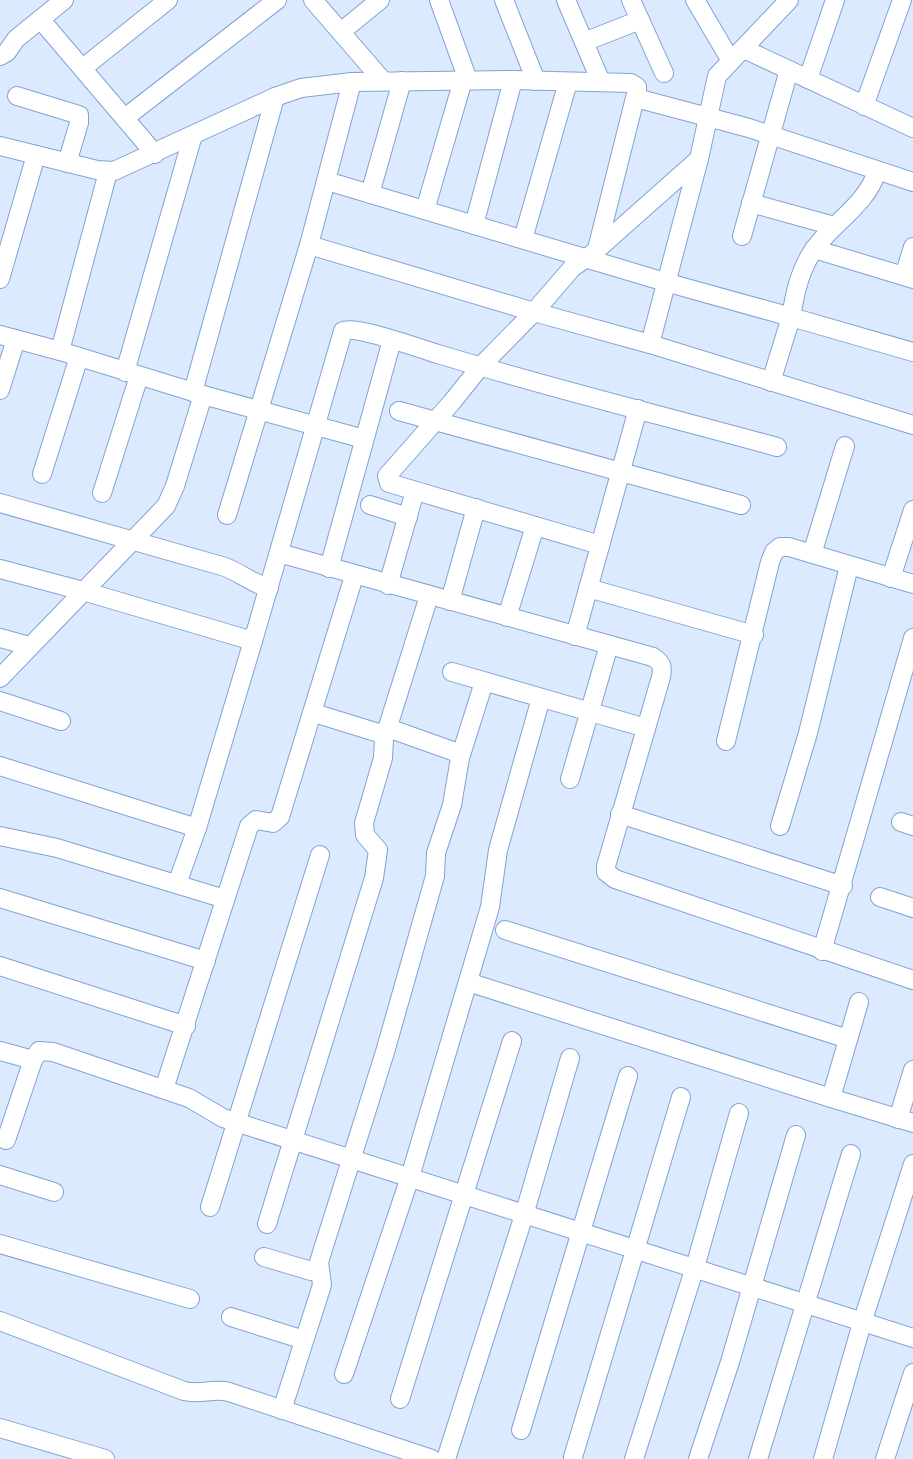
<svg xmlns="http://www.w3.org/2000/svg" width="913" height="1459" font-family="'Asap Condensed',sans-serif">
<rect width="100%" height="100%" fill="#dceaff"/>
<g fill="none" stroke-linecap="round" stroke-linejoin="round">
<g stroke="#82a3d4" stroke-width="20">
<g id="minor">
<path d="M 313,0 L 383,81"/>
<path d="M 439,0 L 468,80"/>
<path d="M 504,0 L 536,81"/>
<path d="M 566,0 L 601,82"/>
<path d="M 631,0 L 664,73"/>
<path d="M 695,0 L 731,61"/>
<path d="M 41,20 L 155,154"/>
<path d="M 342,31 L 380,0"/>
<path d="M 584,42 L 640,20"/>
<path d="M 744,49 L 913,128"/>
<path d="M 0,56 L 7,52 L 16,39 L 64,0"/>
<path d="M 83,68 L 168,0"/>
<path d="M 808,79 L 835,0"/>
<path d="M 17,96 L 79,115 L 79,123 L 67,163"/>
<path d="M 636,98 L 749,128 L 913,182"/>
<path d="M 864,106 L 902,0"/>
<path d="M 126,117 L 277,0"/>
<path d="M 0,146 L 97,170 L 114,171 L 275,97 L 301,88 L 352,82 L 513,80 L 631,83 L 637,87 L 637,90 L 597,249"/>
<path d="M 877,171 C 867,204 835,221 815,248 C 800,268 795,293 791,317 L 913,352"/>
<path d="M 327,181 L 665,282 L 791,317 L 771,382"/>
<path d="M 370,194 L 402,81"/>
<path d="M 751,203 L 834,226"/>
<path d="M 425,210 L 463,80"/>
<path d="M 474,225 L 513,80"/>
<path d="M 742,236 L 789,70"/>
<path d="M 523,239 L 568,82"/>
<path d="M 309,245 L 534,312 L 650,344 L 913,425"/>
<path d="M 814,249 L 913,279"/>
<path d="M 904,276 L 913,247"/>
<path d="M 0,279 L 36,155"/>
<path d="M 0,335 L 60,351 L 203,395 L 364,439"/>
<path d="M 650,344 L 699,159"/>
<path d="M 60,351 L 108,172"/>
<path d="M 125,372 L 193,135"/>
<path d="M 0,390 L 16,339"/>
<path d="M 193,392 L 275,97"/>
<path d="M 399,411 L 741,505"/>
<path d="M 42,474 L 79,357"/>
<path d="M 102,493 L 139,376"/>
<path d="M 0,503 L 222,566 C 239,571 252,584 269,588"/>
<path d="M 370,505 L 408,517"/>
<path d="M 227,515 L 309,245 L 352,82"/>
<path d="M 600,545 L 389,483 L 387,476 L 452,402 L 480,367 L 534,312 L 572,268 L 592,254 L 699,159 L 717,76 L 789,0"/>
<path d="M 279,553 L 653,657 C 662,663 663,666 661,677 L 606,866 L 606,872 L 615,879 L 913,980"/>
<path d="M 812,554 L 845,446"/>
<path d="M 329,568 L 392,340"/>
<path d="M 0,569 L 83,591 L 253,641"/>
<path d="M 891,578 L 913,510"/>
<path d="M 388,585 L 415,491"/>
<path d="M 588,588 L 754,635"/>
<path d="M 450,601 L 476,508"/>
<path d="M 507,617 L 535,526"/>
<path d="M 575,636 L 638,409"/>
<path d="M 0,638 L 29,646"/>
<path d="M 452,672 L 646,728"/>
<path d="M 0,678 L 166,506 L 175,486 L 203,395"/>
<path d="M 0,701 L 61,721"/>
<path d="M 314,713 L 385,735"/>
<path d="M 388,728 L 461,754"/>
<path d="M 726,741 L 770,562 L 774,552 L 780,547 L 789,547 L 913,584"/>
<path d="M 0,766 L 197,828"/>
<path d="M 570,779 L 609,645"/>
<path d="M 620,814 L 843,886"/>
<path d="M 901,822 L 913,826"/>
<path d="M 780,826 L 808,733 L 849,566"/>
<path d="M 0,836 L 57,848 L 225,899"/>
<path d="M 177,884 L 197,828 L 253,641 L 343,331 C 356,325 421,349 438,354 C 550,388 664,416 777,447"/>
<path d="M 880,897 L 913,908"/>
<path d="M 0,898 L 206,961"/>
<path d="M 505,930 L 848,1039"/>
<path d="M 822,951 L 913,638"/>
<path d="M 0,966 L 186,1026"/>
<path d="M 468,982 L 831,1098"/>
<path d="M 859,1002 L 831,1098 L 913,1123"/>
<path d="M 0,1051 L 33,1060 L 39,1051 L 53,1052 L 189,1098 L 223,1118 L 913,1338"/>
<path d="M 164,1089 L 249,826 L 256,820 L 273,823 L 280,817 L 354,576"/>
<path d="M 898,1119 L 913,1070"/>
<path d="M 6,1140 L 33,1060"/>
<path d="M 0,1175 L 54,1192"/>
<path d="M 210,1207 L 320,855"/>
<path d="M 267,1224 L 374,878 L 378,850 L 365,835 L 364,823 L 383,758 L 384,739 L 429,596"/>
<path d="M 0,1244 L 190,1299"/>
<path d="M 264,1257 L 311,1271 L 320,1271"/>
<path d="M 231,1317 L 304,1340"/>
<path d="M 0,1321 L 184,1391 C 200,1395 214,1388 229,1392 L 432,1459"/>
<path d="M 344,1374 L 410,1177 L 490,907 L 498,850 L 541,698"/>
<path d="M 400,1399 L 512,1041"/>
<path d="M 282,1410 L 322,1285 L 319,1262 L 385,1052 L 435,876 L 436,853 L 452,805 L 460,758 L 484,682"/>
<path d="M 0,1428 L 105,1459"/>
<path d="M 521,1430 L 628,1076"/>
<path d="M 573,1457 L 681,1097"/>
<path d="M 446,1459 L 524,1215 L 570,1058"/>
<path d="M 634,1459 L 695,1267 L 739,1113"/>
<path d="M 698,1459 L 730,1362 L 796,1135"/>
<path d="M 758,1459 L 851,1154"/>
<path d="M 823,1459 L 862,1323 L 913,1164"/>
<path d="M 885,1459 L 913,1373"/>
</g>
</g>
<use href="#minor" stroke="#fff" stroke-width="18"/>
</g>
</svg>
